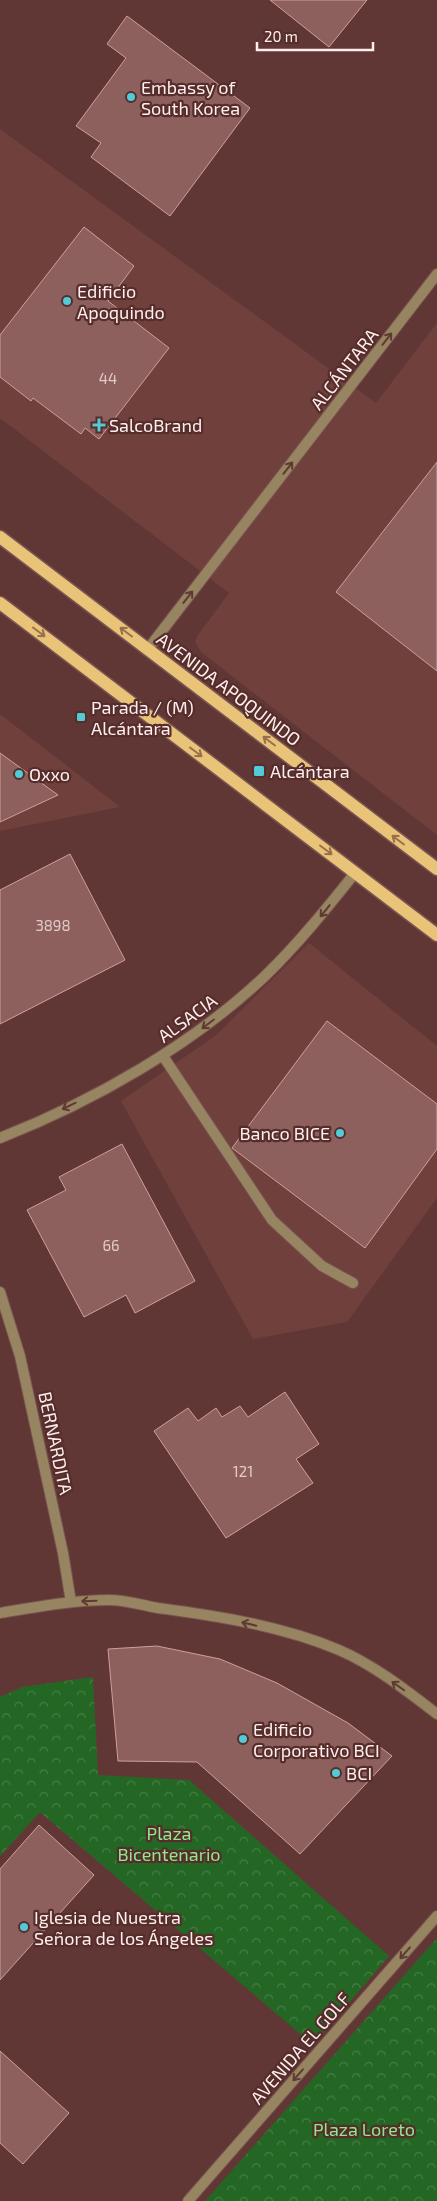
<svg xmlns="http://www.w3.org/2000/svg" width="437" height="2201" font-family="'Exo 2',sans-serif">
<defs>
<pattern id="forest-crowns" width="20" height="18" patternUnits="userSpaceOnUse" patternTransform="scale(1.25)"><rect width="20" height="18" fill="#246725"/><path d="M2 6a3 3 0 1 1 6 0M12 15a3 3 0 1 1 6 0" fill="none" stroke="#457d45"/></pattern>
</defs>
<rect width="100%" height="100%" fill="#613735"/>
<g fill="#70403d">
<path d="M 0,129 L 376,403 L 437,323 L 437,835 L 201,652 L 195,642 L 198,635 L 229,593 L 0,418 Z"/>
<path d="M 0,714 L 120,807 L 0,831 Z"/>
<path d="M 309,943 L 437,1046 L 437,1198 L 347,1322 L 253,1339 L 121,1101 L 215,1036 Z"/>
</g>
<g fill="url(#forest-crowns)">
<path d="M 93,1677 L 98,1775 L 189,1780 L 389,1956 L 313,2045 L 40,1812 L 0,1856 L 0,1697 L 22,1687 Z"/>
<path d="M 437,1938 L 437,2201 L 205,2201 Z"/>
</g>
<g fill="#8d605d" stroke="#d09f9b">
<path d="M 270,0 L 367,0 L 329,47 Z"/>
<path d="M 127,16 L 250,108 L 170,216 L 91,157 L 101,143 L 76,126 L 126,58 L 107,44 Z"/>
<path d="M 84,227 L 134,266 L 108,301 L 169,348 L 99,439 L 85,428 L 81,434 L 33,398 L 31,401 L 0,377 L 0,335 Z"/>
<path d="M 437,462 L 437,671 L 336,592 Z"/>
<path d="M 0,753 L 58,795 L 0,822 Z"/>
<path d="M 70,854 L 125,960 L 0,1024 L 0,890 Z"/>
<path d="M 327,1021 L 437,1104 L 437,1149 L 365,1248 L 232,1148 Z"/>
<path d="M 122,1144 L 195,1281 L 135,1313 L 126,1295 L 84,1317 L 27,1210 L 66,1190 L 59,1177 Z"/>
<path d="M 285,1392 L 319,1444 L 296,1459 L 313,1483 L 226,1538 L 154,1431 L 188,1408 L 198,1421 L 216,1408 L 222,1417 L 240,1406 L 248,1417 Z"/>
<path d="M 157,1646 L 220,1659 L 277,1683 L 348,1723 L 392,1756 L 300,1854 L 197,1762 L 118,1761 L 108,1649 Z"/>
<path d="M 39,1825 L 94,1875 L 0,1980 L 0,1869 Z"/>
<path d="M 0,2051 L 69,2113 L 23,2164 L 0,2143 Z"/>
</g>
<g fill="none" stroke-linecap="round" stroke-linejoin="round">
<g stroke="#7a5452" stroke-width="12">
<path id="service" d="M 163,1056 L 272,1220 L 322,1266 L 353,1283"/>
</g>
<g stroke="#7a5452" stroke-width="12">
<g id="minor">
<path d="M 0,1138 C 94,1101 192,1045 265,976 C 298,944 327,908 355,873"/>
<path d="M 0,1292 L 20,1356 L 63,1553 L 71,1602"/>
<path d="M 0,1613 C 36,1607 73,1600 109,1600 C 125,1600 142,1605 158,1608 C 218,1616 282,1626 339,1650 C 374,1665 407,1691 437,1714"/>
</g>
</g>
<g stroke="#7a5452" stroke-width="12">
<g id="tertiary">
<path d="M 148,649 L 437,274"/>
<path d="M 188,2201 L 437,1916"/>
</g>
</g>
<g stroke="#7a5452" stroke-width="15">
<g id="primary">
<path d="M 0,537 L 437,869"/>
<path d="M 0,603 L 437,935"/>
</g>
</g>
<use href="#service" stroke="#978561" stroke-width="10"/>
<use href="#minor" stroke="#978561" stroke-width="10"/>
<use href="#tertiary" stroke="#978561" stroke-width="10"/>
<use href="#primary" stroke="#e9c377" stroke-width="12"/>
</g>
<defs><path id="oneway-shaft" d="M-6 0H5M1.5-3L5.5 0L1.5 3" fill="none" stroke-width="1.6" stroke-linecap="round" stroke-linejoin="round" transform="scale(1.25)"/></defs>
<g stroke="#5f3a33">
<use href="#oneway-shaft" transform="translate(387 339) rotate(-52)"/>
<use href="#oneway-shaft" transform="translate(288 468) rotate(-52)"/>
<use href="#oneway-shaft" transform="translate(188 597) rotate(-52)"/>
<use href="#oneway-shaft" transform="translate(325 911) rotate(129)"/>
<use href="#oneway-shaft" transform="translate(208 1024) rotate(143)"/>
<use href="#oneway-shaft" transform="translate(69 1106) rotate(154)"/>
<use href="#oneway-shaft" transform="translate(89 1601) rotate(178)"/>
<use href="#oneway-shaft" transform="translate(249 1624) rotate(-167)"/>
<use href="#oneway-shaft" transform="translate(398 1686) rotate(-145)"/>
<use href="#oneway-shaft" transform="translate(405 1953) rotate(131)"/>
<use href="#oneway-shaft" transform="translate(298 2075) rotate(131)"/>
</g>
<g stroke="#98704d">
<use href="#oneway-shaft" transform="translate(39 632) rotate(37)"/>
<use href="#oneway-shaft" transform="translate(126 632) rotate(-143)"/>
<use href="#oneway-shaft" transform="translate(269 741) rotate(-143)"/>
<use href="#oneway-shaft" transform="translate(196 752) rotate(37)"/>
<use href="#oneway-shaft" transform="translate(398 840) rotate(-143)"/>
<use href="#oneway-shaft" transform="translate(326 850) rotate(37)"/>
</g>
<g fill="#52cbd7" stroke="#552d2b" stroke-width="2">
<circle cx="131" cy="97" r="5"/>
<circle cx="67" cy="301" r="5"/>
<path d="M96.5 417.5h5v5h5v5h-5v5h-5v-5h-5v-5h5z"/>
<rect x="76" y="712" width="10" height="10" rx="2.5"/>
<rect x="253" y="765" width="12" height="12" rx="2.5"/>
<circle cx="19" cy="774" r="5"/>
<circle cx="340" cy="1133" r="5"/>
<circle cx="243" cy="1739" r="5"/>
<circle cx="336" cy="1773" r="5"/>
<circle cx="24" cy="1927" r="5"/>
</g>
<g text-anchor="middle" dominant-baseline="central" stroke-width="4.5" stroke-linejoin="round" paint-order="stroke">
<g font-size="15" fill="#e2cac9">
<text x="108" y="378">44</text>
<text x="53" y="925">3898</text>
<text x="111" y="1245">66</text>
<text x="243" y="1471">121</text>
</g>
<g font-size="18" fill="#ffeeed" stroke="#552d2b" text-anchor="start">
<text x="141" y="87">Embassy of<tspan x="141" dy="21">South Korea</tspan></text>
<text x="77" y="291">Edificio<tspan x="77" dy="21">Apoquindo</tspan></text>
<text x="109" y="425">SalcoBrand</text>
<text x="91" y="707">Parada / (M)<tspan x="91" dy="21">Alcántara</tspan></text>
<text x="270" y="771">Alcántara</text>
<text x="29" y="774">Oxxo</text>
<text x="330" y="1133" text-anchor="end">Banco BICE</text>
<text x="253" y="1729">Edificio<tspan x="253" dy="21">Corporativo BCI</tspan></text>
<text x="346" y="1773">BCI</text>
<text x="34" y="1917">Iglesia de Nuestra<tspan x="34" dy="21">Señora de los Ángeles</tspan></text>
</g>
<g font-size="18" fill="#ffeeed" stroke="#552d2b">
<text transform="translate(344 369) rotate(-52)">ALCÁNTARA</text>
<text transform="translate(229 689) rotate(37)">AVENIDA APOQUINDO</text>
<text transform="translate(187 1018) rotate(-36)">ALSACIA</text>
<text transform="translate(56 1443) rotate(78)">BERNARDITA</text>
<text transform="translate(300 2048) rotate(-49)">AVENIDA EL GOLF</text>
</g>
<g font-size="18" fill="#8ee88c" stroke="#552d2b">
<text x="169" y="1833">Plaza<tspan x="169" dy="21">Bicentenario</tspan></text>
<text x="364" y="2129">Plaza Loreto</text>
</g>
</g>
<path d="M257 42v8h116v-8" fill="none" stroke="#ffeeed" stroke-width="2.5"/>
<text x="264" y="42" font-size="15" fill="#ffeeed" stroke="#552d2b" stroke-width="4" paint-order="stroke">20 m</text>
</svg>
